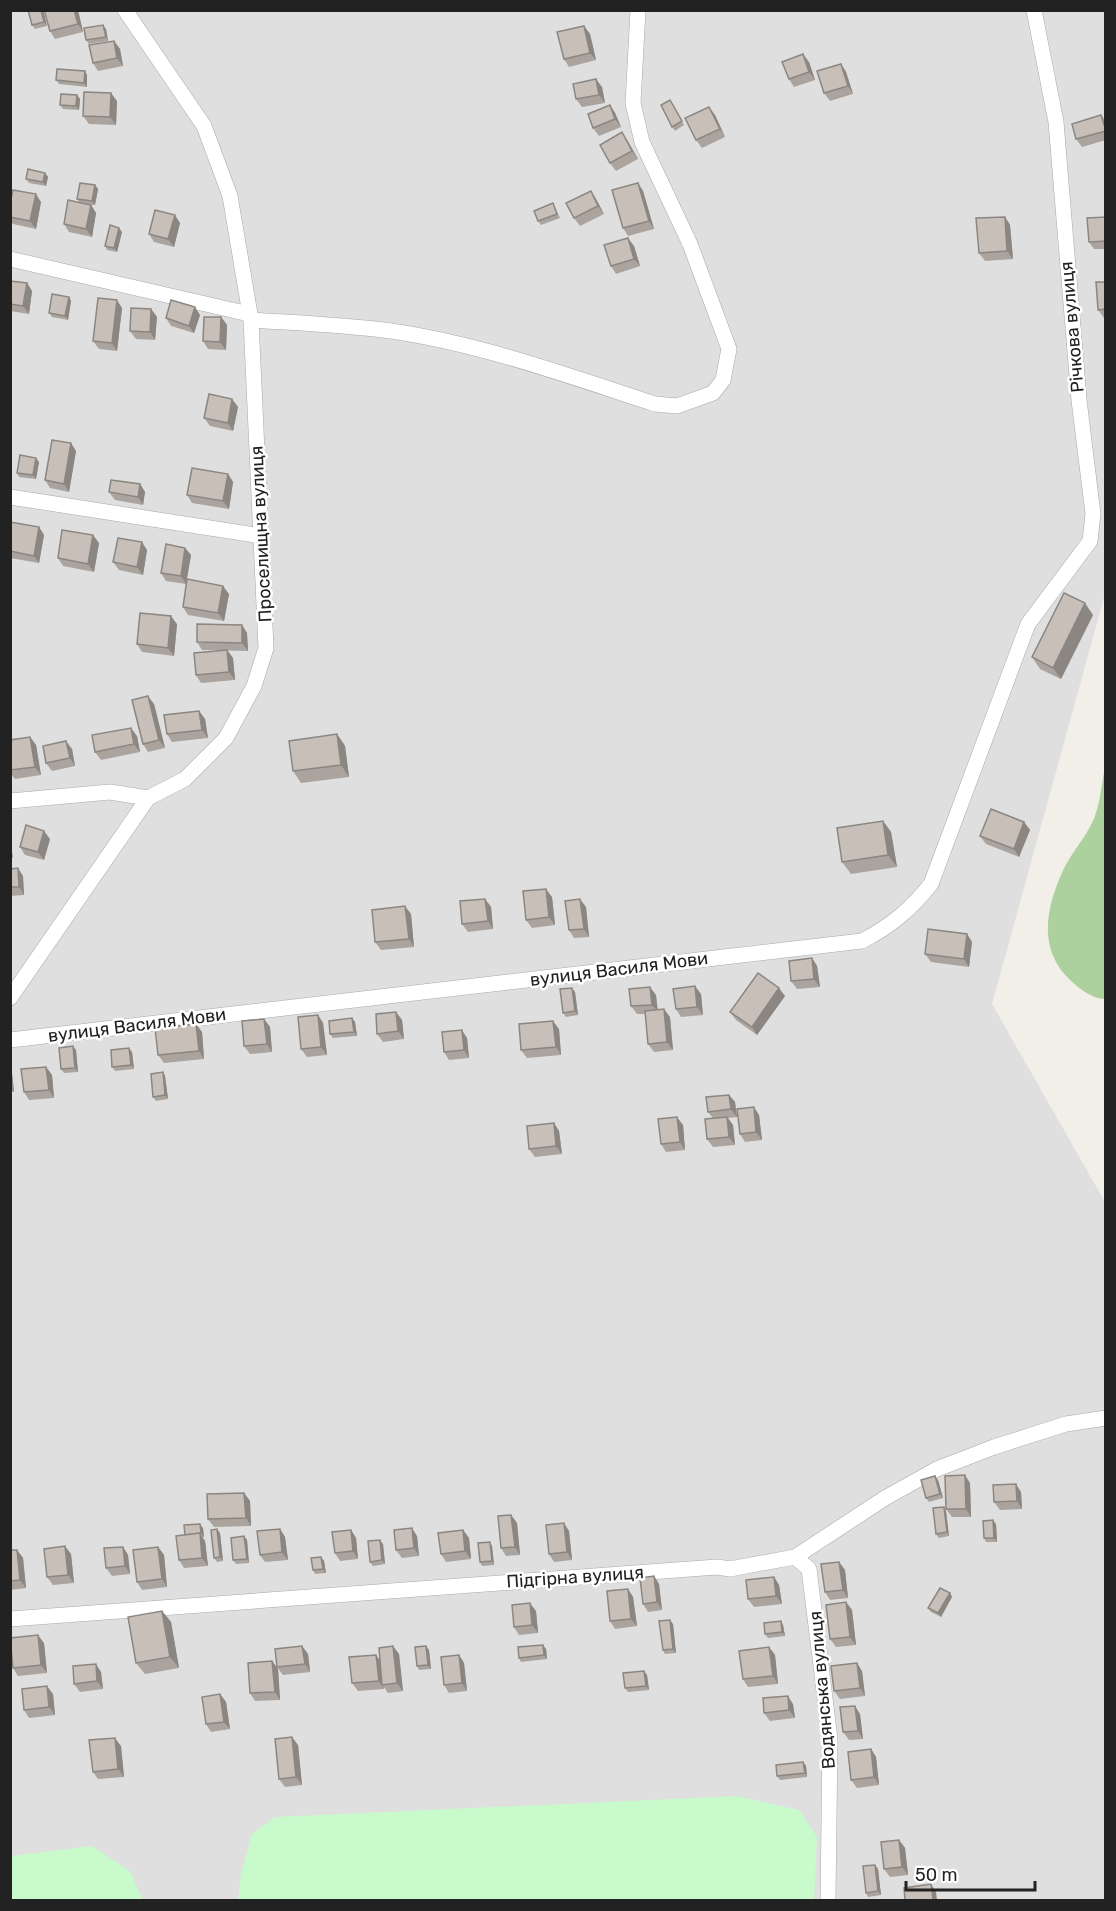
<svg xmlns="http://www.w3.org/2000/svg" width="1116" height="1911" font-family="Rubik,sans-serif">
<rect width="100%" height="100%" fill="#f2efe9"/>
<path fill="#e0dfdf" d="M 11,11 L 1105,11 L 1105,594 L 992,1004 L 1105,1202 L 1105,1900 L 11,1900 Z"/>
<path fill="#add19e" d="M 1105,766 L 1106,999 C 1093,1000 1079,988 1070,980 C 1039,950 1045,912 1061,875 C 1069,855 1085,839 1094,819 C 1100,803 1102,783 1105,766 Z"/>
<g fill="#c8facc">
<path d="M 737,1796 L 799,1810 L 817,1837 L 814,1900 L 238,1900 L 241,1873 L 252,1834 L 275,1817 Z"/>
<path d="M 92,1846 L 130,1871 L 143,1900 L 11,1900 L 11,1856 Z"/>
</g>
<g fill="none" stroke-linecap="round" stroke-linejoin="round">
<g stroke="#a9a9a9" stroke-width="16">
<g id="street">
<path d="M 10,259 L 249,314"/>
<path d="M 251,320 C 297,323 345,325 391,331 C 481,344 569,376 655,404 L 677,406 L 713,393 L 723,380 L 729,349 L 690,244 L 642,142 L 633,103 L 638,10"/>
<path d="M 10,497 L 262,536"/>
<path d="M 10,801 L 110,792 L 148,798"/>
<path d="M 10,998 L 148,798 L 185,779 L 226,738 L 254,686 L 266,648 L 251,320 L 230,196 L 204,126 L 125,10"/>
<path d="M 10,1040 L 862,941 C 891,926 911,909 931,884 L 1028,624 L 1090,541 L 1093,514 L 1079,400 L 1056,122 L 1034,10"/>
<path d="M 795,1557 L 809,1569 L 830,1739 L 828,1900"/>
<path d="M 10,1619 L 717,1567 L 730,1569 L 795,1557 L 885,1498 L 937,1469 L 994,1447 L 1066,1424 L 1106,1418"/>
</g>
</g>
<use href="#street" stroke="#fff" stroke-width="15"/>
</g>
<g fill="#aba49e">
<path d="M 43,10 L 47,26 L 35,29 L 32,25 Z"/>
<path d="M 44,10 L 78,10 L 83,32 L 55,39 L 50,31 Z"/>
<path d="M 584,26 L 590,34 L 596,60 L 569,67 L 564,59 Z"/>
<path d="M 106,29 L 108,41 L 89,44 L 86,40 Z"/>
<path d="M 114,41 L 120,49 L 123,66 L 98,71 L 93,63 Z"/>
<path d="M 809,62 L 815,80 L 794,87 L 789,79 Z"/>
<path d="M 841,64 L 846,72 L 853,94 L 830,101 L 824,93 Z"/>
<path d="M 87,75 L 87,87 L 59,84 L 56,80 Z"/>
<path d="M 602,87 L 605,103 L 582,107 L 576,99 Z"/>
<path d="M 77,95 L 80,99 L 79,110 L 63,109 L 60,105 Z"/>
<path d="M 117,101 L 116,125 L 89,124 L 83,116 Z"/>
<path d="M 673,104 L 684,125 L 675,131 L 672,127 Z"/>
<path d="M 610,105 L 615,113 L 621,127 L 599,136 L 593,128 Z"/>
<path d="M 715,115 L 725,137 L 702,148 L 696,140 Z"/>
<path d="M 1101,115 L 1106,121 L 1106,140 L 1082,147 L 1076,139 Z"/>
<path d="M 627,140 L 638,159 L 616,171 L 610,163 Z"/>
<path d="M 45,173 L 48,177 L 46,186 L 29,183 L 26,179 Z"/>
<path d="M 638,183 L 643,191 L 654,229 L 628,236 L 623,228 Z"/>
<path d="M 95,185 L 98,189 L 95,205 L 91,205 L 96,213 L 92,237 L 69,232 L 64,224 L 79,202 L 77,199 Z"/>
<path d="M 591,191 L 596,199 L 604,214 L 580,226 L 574,218 Z"/>
<path d="M 41,202 L 36,229 L 13,224 L 10,220 L 10,203 Z"/>
<path d="M 553,203 L 560,218 L 541,225 L 538,221 Z"/>
<path d="M 1005,217 L 1010,225 L 1013,259 L 985,261 L 979,253 Z"/>
<path d="M 1106,217 L 1106,249 L 1094,249 L 1089,242 Z"/>
<path d="M 180,223 L 174,247 L 154,242 L 149,234 Z"/>
<path d="M 122,232 L 117,252 L 107,250 L 105,246 Z"/>
<path d="M 634,246 L 640,266 L 616,274 L 611,266 Z"/>
<path d="M 10,281 L 27,283 L 32,291 L 29,314 L 10,311 Z"/>
<path d="M 1106,282 L 1106,318 L 1104,318 L 1098,310 Z"/>
<path d="M 69,297 L 71,301 L 68,320 L 52,317 L 49,313 Z"/>
<path d="M 122,308 L 117,351 L 99,349 L 93,341 Z"/>
<path d="M 151,309 L 157,317 L 155,340 L 136,339 L 130,331 Z"/>
<path d="M 200,315 L 194,333 L 171,326 L 166,318 Z"/>
<path d="M 221,317 L 227,325 L 226,350 L 208,349 L 203,341 Z"/>
<path d="M 232,399 L 238,407 L 233,431 L 210,426 L 204,418 Z"/>
<path d="M 76,451 L 69,492 L 50,488 L 45,480 Z"/>
<path d="M 39,462 L 36,479 L 19,477 L 17,473 Z"/>
<path d="M 228,474 L 233,482 L 229,509 L 192,503 L 187,495 Z"/>
<path d="M 140,484 L 145,492 L 143,505 L 115,500 L 109,492 Z"/>
<path d="M 10,522 L 39,527 L 44,535 L 39,563 L 10,558 Z"/>
<path d="M 99,543 L 94,572 L 63,566 L 58,558 Z"/>
<path d="M 185,548 L 191,555 L 186,584 L 166,581 L 161,573 Z"/>
<path d="M 147,550 L 143,575 L 119,570 L 113,562 Z"/>
<path d="M 229,594 L 224,621 L 188,615 L 183,607 Z"/>
<path d="M 1093,615 L 1061,679 L 1040,669 L 1032,657 Z"/>
<path d="M 177,624 L 174,656 L 142,652 L 137,644 Z"/>
<path d="M 242,625 L 247,633 L 248,651 L 202,650 L 197,642 Z"/>
<path d="M 227,650 L 233,658 L 235,680 L 201,683 L 196,675 Z"/>
<path d="M 154,704 L 165,748 L 148,752 L 143,744 Z"/>
<path d="M 199,711 L 205,719 L 208,738 L 172,742 L 167,734 Z"/>
<path d="M 337,734 L 345,746 L 349,777 L 301,783 L 293,771 Z"/>
<path d="M 137,736 L 140,752 L 101,760 L 95,752 Z"/>
<path d="M 30,737 L 36,745 L 41,775 L 15,779 L 10,773 L 10,740 Z"/>
<path d="M 72,749 L 75,766 L 52,771 L 46,763 Z"/>
<path d="M 883,821 L 891,832 L 897,867 L 851,874 L 842,862 Z"/>
<path d="M 1024,822 L 1030,830 L 1019,857 L 986,844 L 980,836 Z"/>
<path d="M 50,839 L 44,860 L 25,855 L 20,847 Z"/>
<path d="M 10,869 L 23,876 L 24,895 L 10,896 Z"/>
<path d="M 552,897 L 555,925 L 532,928 L 526,920 Z"/>
<path d="M 485,899 L 491,907 L 493,929 L 468,932 L 462,924 Z"/>
<path d="M 586,907 L 589,937 L 574,938 L 569,930 Z"/>
<path d="M 411,914 L 414,947 L 381,950 L 375,942 Z"/>
<path d="M 967,934 L 972,942 L 969,967 L 931,962 L 925,954 Z"/>
<path d="M 812,958 L 817,966 L 820,987 L 797,989 L 791,981 Z"/>
<path d="M 575,992 L 578,1015 L 566,1017 L 563,1013 Z"/>
<path d="M 701,994 L 703,1015 L 681,1017 L 676,1009 Z"/>
<path d="M 656,995 L 657,1010 L 670,1017 L 673,1050 L 654,1052 L 648,1044 L 645,1014 L 637,1014 L 631,1006 Z"/>
<path d="M 785,996 L 757,1035 L 736,1020 L 730,1012 Z"/>
<path d="M 396,1012 L 402,1020 L 404,1039 L 383,1042 L 377,1034 Z"/>
<path d="M 318,1015 L 323,1023 L 327,1055 L 307,1057 L 301,1049 Z"/>
<path d="M 352,1018 L 355,1022 L 357,1036 L 333,1038 L 330,1034 Z"/>
<path d="M 264,1019 L 270,1027 L 272,1052 L 250,1054 L 244,1046 Z"/>
<path d="M 559,1029 L 561,1055 L 527,1058 L 521,1050 Z"/>
<path d="M 202,1032 L 204,1059 L 164,1063 L 158,1055 Z"/>
<path d="M 467,1038 L 469,1058 L 449,1060 L 444,1052 Z"/>
<path d="M 76,1050 L 78,1072 L 64,1073 L 61,1069 Z"/>
<path d="M 132,1052 L 134,1069 L 115,1071 L 112,1067 Z"/>
<path d="M 10,1054 L 14,1092 L 10,1092 Z"/>
<path d="M 46,1067 L 52,1075 L 54,1098 L 29,1100 L 24,1092 Z"/>
<path d="M 163,1072 L 165,1076 L 168,1099 L 156,1101 L 153,1097 Z"/>
<path d="M 729,1095 L 735,1102 L 737,1117 L 728,1118 L 733,1125 L 735,1145 L 713,1147 L 707,1139 L 713,1118 L 708,1112 Z"/>
<path d="M 759,1115 L 762,1140 L 745,1142 L 740,1134 Z"/>
<path d="M 554,1123 L 559,1131 L 562,1154 L 535,1157 L 529,1149 Z"/>
<path d="M 683,1125 L 685,1150 L 666,1152 L 661,1144 Z"/>
<path d="M 935,1476 L 938,1480 L 943,1498 L 929,1502 L 926,1498 Z"/>
<path d="M 970,1483 L 971,1517 L 952,1517 L 946,1509 Z"/>
<path d="M 1021,1492 L 1022,1509 L 1000,1510 L 994,1502 Z"/>
<path d="M 244,1493 L 250,1501 L 251,1526 L 214,1527 L 208,1519 Z"/>
<path d="M 946,1511 L 949,1536 L 939,1538 L 936,1534 Z"/>
<path d="M 511,1515 L 517,1523 L 520,1555 L 506,1556 L 501,1548 Z"/>
<path d="M 996,1524 L 997,1542 L 986,1542 L 984,1538 Z"/>
<path d="M 203,1528 L 204,1537 L 202,1537 L 205,1541 L 208,1566 L 184,1568 L 179,1560 Z"/>
<path d="M 280,1529 L 285,1537 L 288,1560 L 265,1562 L 260,1555 Z"/>
<path d="M 351,1530 L 356,1538 L 358,1559 L 340,1561 L 335,1553 Z"/>
<path d="M 463,1530 L 469,1538 L 471,1559 L 446,1562 L 441,1554 Z"/>
<path d="M 569,1531 L 572,1560 L 554,1562 L 549,1554 Z"/>
<path d="M 220,1533 L 223,1561 L 217,1562 L 214,1558 Z"/>
<path d="M 244,1536 L 247,1540 L 249,1563 L 236,1564 L 233,1560 Z"/>
<path d="M 417,1536 L 419,1556 L 402,1558 L 396,1550 Z"/>
<path d="M 383,1544 L 385,1564 L 373,1566 L 370,1562 Z"/>
<path d="M 492,1546 L 494,1565 L 482,1566 L 480,1562 Z"/>
<path d="M 123,1547 L 128,1555 L 130,1574 L 112,1576 L 106,1568 Z"/>
<path d="M 158,1547 L 164,1555 L 167,1587 L 142,1590 L 137,1582 Z"/>
<path d="M 10,1550 L 17,1550 L 23,1558 L 26,1588 L 10,1590 Z"/>
<path d="M 71,1554 L 74,1583 L 53,1585 L 47,1577 Z"/>
<path d="M 321,1557 L 324,1561 L 326,1573 L 315,1574 L 313,1570 Z"/>
<path d="M 839,1562 L 845,1570 L 848,1598 L 830,1600 L 825,1592 Z"/>
<path d="M 654,1576 L 659,1584 L 662,1610 L 648,1612 L 643,1604 Z"/>
<path d="M 774,1577 L 779,1585 L 782,1604 L 754,1607 L 748,1599 Z"/>
<path d="M 628,1589 L 633,1597 L 637,1626 L 615,1629 L 610,1621 Z"/>
<path d="M 950,1593 L 952,1597 L 941,1617 L 931,1612 L 928,1608 Z"/>
<path d="M 846,1602 L 852,1610 L 856,1645 L 836,1647 L 830,1639 Z"/>
<path d="M 162,1611 L 171,1622 L 179,1668 L 145,1674 L 136,1663 Z"/>
<path d="M 536,1611 L 538,1633 L 519,1635 L 514,1627 Z"/>
<path d="M 781,1621 L 783,1625 L 785,1636 L 768,1638 L 765,1634 Z"/>
<path d="M 673,1624 L 676,1653 L 665,1654 L 663,1650 Z"/>
<path d="M 44,1643 L 47,1673 L 18,1676 L 13,1668 Z"/>
<path d="M 302,1646 L 308,1654 L 310,1672 L 283,1675 L 277,1667 Z"/>
<path d="M 769,1647 L 775,1655 L 778,1684 L 748,1687 L 743,1679 Z"/>
<path d="M 546,1649 L 547,1659 L 521,1662 L 519,1658 Z"/>
<path d="M 429,1650 L 431,1669 L 419,1670 L 417,1666 Z"/>
<path d="M 399,1654 L 403,1691 L 388,1693 L 384,1687 L 384,1689 L 358,1691 L 352,1683 L 380,1660 Z"/>
<path d="M 459,1655 L 464,1663 L 467,1691 L 449,1693 L 444,1685 Z"/>
<path d="M 272,1661 L 278,1669 L 280,1700 L 255,1701 L 250,1693 Z"/>
<path d="M 862,1671 L 865,1696 L 840,1699 L 834,1691 Z"/>
<path d="M 101,1672 L 103,1689 L 80,1692 L 74,1684 Z"/>
<path d="M 647,1675 L 649,1690 L 628,1692 L 625,1688 Z"/>
<path d="M 53,1694 L 55,1715 L 29,1718 L 24,1710 Z"/>
<path d="M 220,1694 L 226,1702 L 230,1729 L 211,1732 L 206,1724 Z"/>
<path d="M 793,1704 L 795,1718 L 770,1721 L 764,1713 Z"/>
<path d="M 860,1714 L 863,1739 L 849,1740 L 843,1732 Z"/>
<path d="M 298,1745 L 302,1785 L 285,1787 L 279,1779 Z"/>
<path d="M 121,1746 L 124,1777 L 98,1779 L 93,1772 Z"/>
<path d="M 871,1749 L 876,1757 L 879,1785 L 857,1788 L 851,1780 Z"/>
<path d="M 803,1762 L 806,1766 L 807,1777 L 780,1780 L 777,1776 Z"/>
<path d="M 899,1840 L 905,1848 L 908,1875 L 890,1877 L 884,1869 Z"/>
<path d="M 875,1865 L 878,1869 L 881,1895 L 868,1897 L 866,1893 Z"/>
</g>
<g fill="#8b8681">
<path d="M 41,10 L 43,10 L 47,26 L 44,22 Z"/>
<path d="M 74,10 L 78,10 L 83,32 L 78,24 Z"/>
<path d="M 103,25 L 106,29 L 108,41 L 106,37 Z"/>
<path d="M 584,26 L 590,34 L 596,60 L 590,53 Z"/>
<path d="M 114,41 L 120,49 L 123,66 L 117,58 Z"/>
<path d="M 803,54 L 809,62 L 815,80 L 809,72 Z"/>
<path d="M 841,64 L 846,72 L 853,94 L 848,86 Z"/>
<path d="M 85,71 L 87,75 L 87,87 L 84,83 Z"/>
<path d="M 596,79 L 602,87 L 605,103 L 599,95 Z"/>
<path d="M 111,93 L 117,101 L 116,125 L 110,117 Z"/>
<path d="M 77,95 L 80,99 L 79,110 L 76,106 Z"/>
<path d="M 610,105 L 615,113 L 621,127 L 615,119 Z"/>
<path d="M 709,107 L 715,115 L 725,137 L 720,129 Z"/>
<path d="M 622,132 L 627,140 L 638,159 L 632,151 Z"/>
<path d="M 45,173 L 48,177 L 46,186 L 43,182 Z"/>
<path d="M 638,183 L 643,191 L 654,229 L 649,221 Z"/>
<path d="M 95,185 L 98,189 L 95,205 L 92,201 Z"/>
<path d="M 591,191 L 596,199 L 604,214 L 598,206 Z"/>
<path d="M 36,194 L 41,202 L 36,229 L 30,221 Z"/>
<path d="M 91,205 L 96,213 L 92,237 L 86,229 Z"/>
<path d="M 175,215 L 180,223 L 174,247 L 168,239 Z"/>
<path d="M 1005,217 L 1010,225 L 1013,259 L 1007,251 Z"/>
<path d="M 119,228 L 122,232 L 117,252 L 114,248 Z"/>
<path d="M 628,238 L 634,246 L 640,266 L 634,259 Z"/>
<path d="M 27,283 L 32,291 L 29,314 L 23,306 Z"/>
<path d="M 69,297 L 71,301 L 68,320 L 65,316 Z"/>
<path d="M 117,300 L 122,308 L 117,351 L 112,343 Z"/>
<path d="M 195,307 L 200,315 L 194,333 L 189,326 Z"/>
<path d="M 151,309 L 157,317 L 155,340 L 150,332 Z"/>
<path d="M 221,317 L 227,325 L 226,350 L 220,342 Z"/>
<path d="M 232,399 L 238,407 L 233,431 L 228,423 Z"/>
<path d="M 71,443 L 76,451 L 69,492 L 64,484 Z"/>
<path d="M 36,458 L 39,462 L 36,479 L 33,475 Z"/>
<path d="M 228,474 L 233,482 L 229,509 L 223,501 Z"/>
<path d="M 140,484 L 145,492 L 143,505 L 138,497 Z"/>
<path d="M 39,527 L 44,535 L 39,563 L 34,556 Z"/>
<path d="M 93,535 L 99,543 L 94,572 L 88,564 Z"/>
<path d="M 142,542 L 147,550 L 143,575 L 137,567 Z"/>
<path d="M 185,548 L 191,555 L 186,584 L 181,576 Z"/>
<path d="M 223,586 L 229,594 L 224,621 L 218,613 Z"/>
<path d="M 1085,603 L 1093,615 L 1061,679 L 1053,668 Z"/>
<path d="M 171,616 L 177,624 L 174,656 L 168,648 Z"/>
<path d="M 242,625 L 247,633 L 248,651 L 242,643 Z"/>
<path d="M 227,650 L 233,658 L 235,680 L 229,672 Z"/>
<path d="M 148,696 L 154,704 L 165,748 L 159,740 Z"/>
<path d="M 199,711 L 205,719 L 208,738 L 202,730 Z"/>
<path d="M 131,728 L 137,736 L 140,752 L 134,744 Z"/>
<path d="M 337,734 L 345,746 L 349,777 L 341,765 Z"/>
<path d="M 30,737 L 36,745 L 41,775 L 35,767 Z"/>
<path d="M 66,741 L 72,749 L 75,766 L 70,758 Z"/>
<path d="M 883,821 L 891,832 L 897,867 L 888,855 Z"/>
<path d="M 1024,822 L 1030,830 L 1019,857 L 1014,849 Z"/>
<path d="M 44,831 L 50,839 L 44,860 L 38,852 Z"/>
<path d="M 10,839 L 13,858 L 10,855 Z"/>
<path d="M 18,868 L 23,876 L 24,895 L 19,887 Z"/>
<path d="M 546,889 L 552,897 L 555,925 L 549,917 Z"/>
<path d="M 485,899 L 491,907 L 493,929 L 488,921 Z"/>
<path d="M 580,899 L 586,907 L 589,937 L 584,929 Z"/>
<path d="M 405,906 L 411,914 L 414,947 L 409,939 Z"/>
<path d="M 967,934 L 972,942 L 969,967 L 964,959 Z"/>
<path d="M 812,958 L 817,966 L 820,987 L 814,979 Z"/>
<path d="M 695,986 L 701,994 L 703,1015 L 697,1007 Z"/>
<path d="M 650,987 L 656,995 L 658,1012 L 652,1005 Z"/>
<path d="M 572,988 L 575,992 L 578,1015 L 575,1011 Z"/>
<path d="M 779,988 L 785,996 L 757,1035 L 752,1027 Z"/>
<path d="M 664,1009 L 670,1017 L 673,1050 L 667,1042 Z"/>
<path d="M 396,1012 L 402,1020 L 404,1039 L 398,1031 Z"/>
<path d="M 318,1015 L 323,1023 L 327,1055 L 321,1047 Z"/>
<path d="M 352,1018 L 355,1022 L 357,1036 L 354,1032 Z"/>
<path d="M 264,1019 L 270,1027 L 272,1052 L 267,1044 Z"/>
<path d="M 553,1021 L 559,1029 L 561,1055 L 556,1047 Z"/>
<path d="M 196,1024 L 202,1032 L 204,1059 L 199,1051 Z"/>
<path d="M 462,1030 L 467,1038 L 469,1058 L 464,1050 Z"/>
<path d="M 73,1046 L 76,1050 L 78,1072 L 75,1068 Z"/>
<path d="M 129,1048 L 132,1052 L 134,1069 L 131,1065 Z"/>
<path d="M 10,1054 L 14,1092 L 10,1086 Z"/>
<path d="M 46,1067 L 52,1075 L 54,1098 L 49,1090 Z"/>
<path d="M 163,1072 L 165,1076 L 168,1099 L 165,1095 Z"/>
<path d="M 729,1095 L 735,1102 L 737,1117 L 731,1109 Z"/>
<path d="M 754,1107 L 759,1115 L 762,1140 L 756,1132 Z"/>
<path d="M 677,1117 L 683,1125 L 685,1150 L 680,1142 Z"/>
<path d="M 727,1117 L 733,1125 L 735,1145 L 729,1137 Z"/>
<path d="M 554,1123 L 559,1131 L 562,1154 L 556,1146 Z"/>
<path d="M 965,1475 L 970,1483 L 971,1517 L 966,1509 Z"/>
<path d="M 935,1476 L 938,1480 L 943,1498 L 940,1494 Z"/>
<path d="M 1016,1484 L 1021,1492 L 1022,1509 L 1017,1501 Z"/>
<path d="M 244,1493 L 250,1501 L 251,1526 L 246,1518 Z"/>
<path d="M 944,1507 L 946,1511 L 949,1536 L 947,1532 Z"/>
<path d="M 511,1515 L 517,1523 L 520,1555 L 515,1547 Z"/>
<path d="M 993,1520 L 996,1524 L 997,1542 L 994,1538 Z"/>
<path d="M 564,1523 L 569,1531 L 572,1560 L 567,1552 Z"/>
<path d="M 200,1524 L 203,1528 L 204,1537 L 201,1533 Z"/>
<path d="M 412,1528 L 417,1536 L 419,1556 L 414,1548 Z"/>
<path d="M 217,1529 L 220,1533 L 223,1561 L 220,1557 Z"/>
<path d="M 280,1529 L 285,1537 L 288,1560 L 282,1552 Z"/>
<path d="M 351,1530 L 356,1538 L 358,1559 L 353,1551 Z"/>
<path d="M 463,1530 L 469,1538 L 471,1559 L 465,1551 Z"/>
<path d="M 200,1533 L 205,1541 L 208,1566 L 202,1558 Z"/>
<path d="M 244,1536 L 247,1540 L 249,1563 L 247,1559 Z"/>
<path d="M 380,1540 L 383,1544 L 385,1564 L 382,1560 Z"/>
<path d="M 490,1542 L 492,1546 L 494,1565 L 492,1561 Z"/>
<path d="M 65,1546 L 71,1554 L 74,1583 L 68,1575 Z"/>
<path d="M 123,1547 L 128,1555 L 130,1574 L 125,1566 Z"/>
<path d="M 158,1547 L 164,1555 L 167,1587 L 162,1579 Z"/>
<path d="M 17,1550 L 23,1558 L 26,1588 L 20,1580 Z"/>
<path d="M 321,1557 L 324,1561 L 326,1573 L 323,1569 Z"/>
<path d="M 839,1562 L 845,1570 L 848,1598 L 843,1590 Z"/>
<path d="M 654,1576 L 659,1584 L 662,1610 L 657,1602 Z"/>
<path d="M 774,1577 L 779,1585 L 782,1604 L 776,1596 Z"/>
<path d="M 628,1589 L 633,1597 L 637,1626 L 631,1619 Z"/>
<path d="M 950,1593 L 952,1597 L 941,1617 L 938,1613 Z"/>
<path d="M 846,1602 L 852,1610 L 856,1645 L 850,1637 Z"/>
<path d="M 530,1603 L 536,1611 L 538,1633 L 532,1625 Z"/>
<path d="M 162,1611 L 171,1622 L 179,1668 L 170,1657 Z"/>
<path d="M 670,1620 L 673,1624 L 676,1653 L 673,1649 Z"/>
<path d="M 781,1621 L 783,1625 L 785,1636 L 782,1632 Z"/>
<path d="M 38,1635 L 44,1643 L 47,1673 L 41,1665 Z"/>
<path d="M 543,1645 L 546,1649 L 547,1659 L 544,1655 Z"/>
<path d="M 302,1646 L 308,1654 L 310,1672 L 305,1664 Z"/>
<path d="M 393,1646 L 399,1654 L 403,1691 L 397,1683 Z"/>
<path d="M 426,1646 L 429,1650 L 431,1669 L 428,1665 Z"/>
<path d="M 769,1647 L 775,1655 L 778,1684 L 773,1676 Z"/>
<path d="M 376,1655 L 382,1663 L 382,1685 L 384,1689 L 379,1681 Z"/>
<path d="M 459,1655 L 464,1663 L 467,1691 L 462,1683 Z"/>
<path d="M 272,1661 L 278,1669 L 280,1700 L 275,1692 Z"/>
<path d="M 857,1663 L 862,1671 L 865,1696 L 860,1688 Z"/>
<path d="M 96,1664 L 101,1672 L 103,1689 L 97,1681 Z"/>
<path d="M 644,1671 L 647,1675 L 649,1690 L 646,1686 Z"/>
<path d="M 47,1686 L 53,1694 L 55,1715 L 49,1707 Z"/>
<path d="M 220,1694 L 226,1702 L 230,1729 L 224,1722 Z"/>
<path d="M 788,1696 L 793,1704 L 795,1718 L 789,1710 Z"/>
<path d="M 855,1706 L 860,1714 L 863,1739 L 858,1731 Z"/>
<path d="M 292,1737 L 298,1745 L 302,1785 L 296,1777 Z"/>
<path d="M 115,1738 L 121,1746 L 124,1777 L 118,1769 Z"/>
<path d="M 871,1749 L 876,1757 L 879,1785 L 874,1777 Z"/>
<path d="M 803,1762 L 806,1766 L 807,1777 L 805,1773 Z"/>
<path d="M 899,1840 L 905,1848 L 908,1875 L 902,1867 Z"/>
<path d="M 875,1865 L 878,1869 L 881,1895 L 878,1891 Z"/>
<path d="M 931,1884 L 936,1892 L 937,1900 L 933,1900 Z"/>
</g>
<g fill="#c7bfb8" stroke="#8b8681" stroke-width="1.5">
<path d="M 28,10 L 41,10 L 44,22 L 32,25 Z"/>
<path d="M 44,10 L 74,10 L 78,24 L 50,31 Z"/>
<path d="M 103,25 L 106,37 L 86,40 L 84,28 Z"/>
<path d="M 584,26 L 590,53 L 564,59 L 557,32 Z"/>
<path d="M 114,41 L 117,58 L 93,63 L 89,45 Z"/>
<path d="M 803,54 L 809,72 L 789,79 L 782,62 Z"/>
<path d="M 841,64 L 848,86 L 824,93 L 817,71 Z"/>
<path d="M 57,69 L 85,71 L 84,83 L 56,80 Z"/>
<path d="M 596,79 L 599,95 L 576,99 L 573,84 Z"/>
<path d="M 84,92 L 111,93 L 110,117 L 83,116 Z"/>
<path d="M 61,94 L 77,95 L 76,106 L 60,105 Z"/>
<path d="M 670,100 L 682,121 L 672,127 L 661,105 Z"/>
<path d="M 610,105 L 615,119 L 593,128 L 588,114 Z"/>
<path d="M 709,107 L 720,129 L 696,140 L 685,118 Z"/>
<path d="M 1101,115 L 1106,131 L 1076,139 L 1072,124 Z"/>
<path d="M 622,132 L 632,151 L 610,163 L 600,145 Z"/>
<path d="M 28,169 L 45,173 L 43,182 L 26,179 Z"/>
<path d="M 80,183 L 95,185 L 92,201 L 77,199 Z"/>
<path d="M 638,183 L 649,221 L 623,228 L 612,190 Z"/>
<path d="M 13,190 L 36,194 L 30,221 L 10,217 L 10,203 Z"/>
<path d="M 591,191 L 598,206 L 574,218 L 566,203 Z"/>
<path d="M 68,200 L 91,205 L 86,229 L 64,224 Z"/>
<path d="M 553,203 L 557,214 L 538,221 L 534,211 Z"/>
<path d="M 155,210 L 175,215 L 168,239 L 149,234 Z"/>
<path d="M 1005,217 L 1007,251 L 979,253 L 976,218 Z"/>
<path d="M 1106,217 L 1106,241 L 1089,242 L 1087,218 Z"/>
<path d="M 110,225 L 119,228 L 114,248 L 105,246 Z"/>
<path d="M 628,238 L 634,259 L 611,266 L 604,245 Z"/>
<path d="M 10,281 L 27,283 L 23,306 L 10,304 Z"/>
<path d="M 1096,282 L 1106,282 L 1106,309 L 1098,310 Z"/>
<path d="M 52,294 L 69,297 L 65,316 L 49,313 Z"/>
<path d="M 98,298 L 117,300 L 112,343 L 93,341 Z"/>
<path d="M 171,300 L 195,307 L 189,326 L 166,318 Z"/>
<path d="M 131,308 L 151,309 L 150,332 L 130,331 Z"/>
<path d="M 204,317 L 221,317 L 220,342 L 203,341 Z"/>
<path d="M 209,394 L 232,399 L 228,423 L 204,418 Z"/>
<path d="M 52,440 L 71,443 L 64,484 L 45,480 Z"/>
<path d="M 20,455 L 36,458 L 33,475 L 17,473 Z"/>
<path d="M 192,468 L 228,474 L 223,501 L 187,495 Z"/>
<path d="M 111,480 L 140,484 L 138,497 L 109,492 Z"/>
<path d="M 10,522 L 39,527 L 34,556 L 10,551 Z"/>
<path d="M 62,530 L 93,535 L 88,564 L 58,558 Z"/>
<path d="M 118,538 L 142,542 L 137,567 L 113,562 Z"/>
<path d="M 166,544 L 185,548 L 181,576 L 161,573 Z"/>
<path d="M 187,579 L 223,586 L 218,613 L 183,607 Z"/>
<path d="M 1064,593 L 1085,603 L 1053,668 L 1032,657 Z"/>
<path d="M 140,613 L 171,616 L 168,648 L 137,644 Z"/>
<path d="M 197,624 L 242,625 L 242,643 L 197,642 Z"/>
<path d="M 227,650 L 229,672 L 196,675 L 194,653 Z"/>
<path d="M 148,696 L 159,740 L 143,744 L 132,700 Z"/>
<path d="M 199,711 L 202,730 L 167,734 L 164,715 Z"/>
<path d="M 131,728 L 134,744 L 95,752 L 92,735 Z"/>
<path d="M 337,734 L 341,765 L 293,771 L 289,741 Z"/>
<path d="M 30,737 L 35,767 L 10,770 L 10,740 Z"/>
<path d="M 66,741 L 70,758 L 46,763 L 43,746 Z"/>
<path d="M 991,809 L 1024,822 L 1014,849 L 980,836 Z"/>
<path d="M 883,821 L 888,855 L 842,862 L 837,828 Z"/>
<path d="M 26,825 L 44,831 L 38,852 L 20,847 Z"/>
<path d="M 18,868 L 19,887 L 10,887 L 10,869 Z"/>
<path d="M 546,889 L 549,917 L 526,920 L 523,891 Z"/>
<path d="M 485,899 L 488,921 L 462,924 L 460,901 Z"/>
<path d="M 580,899 L 584,929 L 569,930 L 565,901 Z"/>
<path d="M 405,906 L 409,939 L 375,942 L 372,910 Z"/>
<path d="M 928,929 L 967,934 L 964,959 L 925,954 Z"/>
<path d="M 812,958 L 814,979 L 791,981 L 789,961 Z"/>
<path d="M 758,973 L 779,988 L 752,1027 L 730,1012 Z"/>
<path d="M 695,986 L 697,1007 L 676,1009 L 673,989 Z"/>
<path d="M 650,987 L 652,1005 L 631,1006 L 629,989 Z"/>
<path d="M 572,988 L 575,1011 L 563,1013 L 560,989 Z"/>
<path d="M 664,1009 L 667,1042 L 648,1044 L 645,1011 Z"/>
<path d="M 396,1012 L 398,1031 L 377,1034 L 376,1014 Z"/>
<path d="M 318,1015 L 321,1047 L 301,1049 L 298,1017 Z"/>
<path d="M 352,1018 L 354,1032 L 330,1034 L 329,1021 Z"/>
<path d="M 264,1019 L 267,1044 L 244,1046 L 242,1021 Z"/>
<path d="M 553,1021 L 556,1047 L 521,1050 L 519,1024 Z"/>
<path d="M 196,1024 L 199,1051 L 158,1055 L 155,1028 Z"/>
<path d="M 462,1030 L 464,1050 L 444,1052 L 442,1032 Z"/>
<path d="M 73,1046 L 75,1068 L 61,1069 L 59,1048 Z"/>
<path d="M 129,1048 L 131,1065 L 112,1067 L 111,1050 Z"/>
<path d="M 46,1067 L 49,1090 L 24,1092 L 21,1069 Z"/>
<path d="M 163,1072 L 165,1095 L 153,1097 L 151,1074 Z"/>
<path d="M 729,1095 L 731,1109 L 708,1112 L 706,1097 Z"/>
<path d="M 754,1107 L 756,1132 L 740,1134 L 737,1109 Z"/>
<path d="M 677,1117 L 680,1142 L 661,1144 L 658,1119 Z"/>
<path d="M 727,1117 L 729,1137 L 707,1139 L 705,1119 Z"/>
<path d="M 554,1123 L 556,1146 L 529,1149 L 527,1126 Z"/>
<path d="M 965,1475 L 966,1509 L 946,1509 L 945,1476 Z"/>
<path d="M 935,1476 L 940,1494 L 926,1498 L 921,1480 Z"/>
<path d="M 1016,1484 L 1017,1501 L 994,1502 L 993,1485 Z"/>
<path d="M 244,1493 L 246,1518 L 208,1519 L 207,1494 Z"/>
<path d="M 944,1507 L 947,1532 L 936,1534 L 933,1508 Z"/>
<path d="M 511,1515 L 515,1547 L 501,1548 L 498,1516 Z"/>
<path d="M 993,1520 L 994,1538 L 984,1538 L 983,1521 Z"/>
<path d="M 564,1523 L 567,1552 L 549,1554 L 546,1525 Z"/>
<path d="M 200,1524 L 201,1533 L 185,1535 L 184,1525 Z"/>
<path d="M 412,1528 L 414,1548 L 396,1550 L 394,1530 Z"/>
<path d="M 217,1529 L 220,1557 L 214,1558 L 211,1530 Z"/>
<path d="M 280,1529 L 282,1552 L 260,1555 L 257,1531 Z"/>
<path d="M 351,1530 L 353,1551 L 335,1553 L 332,1532 Z"/>
<path d="M 463,1530 L 465,1551 L 441,1554 L 438,1533 Z"/>
<path d="M 200,1533 L 202,1558 L 179,1560 L 176,1536 Z"/>
<path d="M 244,1536 L 247,1559 L 233,1560 L 231,1538 Z"/>
<path d="M 380,1540 L 382,1560 L 370,1562 L 368,1541 Z"/>
<path d="M 490,1542 L 492,1561 L 480,1562 L 478,1543 Z"/>
<path d="M 65,1546 L 68,1575 L 47,1577 L 44,1549 Z"/>
<path d="M 123,1547 L 125,1566 L 106,1568 L 104,1548 Z"/>
<path d="M 158,1547 L 162,1579 L 137,1582 L 133,1550 Z"/>
<path d="M 10,1550 L 17,1550 L 20,1580 L 10,1581 Z"/>
<path d="M 321,1557 L 323,1569 L 313,1570 L 311,1558 Z"/>
<path d="M 839,1562 L 843,1590 L 825,1592 L 821,1564 Z"/>
<path d="M 654,1576 L 657,1602 L 643,1604 L 640,1578 Z"/>
<path d="M 774,1577 L 776,1596 L 748,1599 L 746,1580 Z"/>
<path d="M 940,1588 L 950,1593 L 938,1613 L 928,1608 Z"/>
<path d="M 628,1589 L 631,1619 L 610,1621 L 607,1591 Z"/>
<path d="M 846,1602 L 850,1637 L 830,1639 L 826,1605 Z"/>
<path d="M 530,1603 L 532,1625 L 514,1627 L 512,1605 Z"/>
<path d="M 162,1611 L 170,1657 L 136,1663 L 128,1617 Z"/>
<path d="M 670,1620 L 673,1649 L 663,1650 L 659,1621 Z"/>
<path d="M 781,1621 L 782,1632 L 765,1634 L 764,1623 Z"/>
<path d="M 38,1635 L 41,1665 L 13,1668 L 10,1638 Z"/>
<path d="M 543,1645 L 544,1655 L 519,1658 L 518,1647 Z"/>
<path d="M 302,1646 L 305,1664 L 277,1667 L 275,1649 Z"/>
<path d="M 393,1646 L 397,1683 L 382,1685 L 379,1648 Z"/>
<path d="M 426,1646 L 428,1665 L 417,1666 L 415,1647 Z"/>
<path d="M 769,1647 L 773,1676 L 743,1679 L 739,1651 Z"/>
<path d="M 376,1655 L 379,1681 L 352,1683 L 349,1657 Z"/>
<path d="M 459,1655 L 462,1683 L 444,1685 L 441,1657 Z"/>
<path d="M 272,1661 L 275,1692 L 250,1693 L 248,1663 Z"/>
<path d="M 857,1663 L 860,1688 L 834,1691 L 831,1666 Z"/>
<path d="M 96,1664 L 97,1681 L 74,1684 L 73,1666 Z"/>
<path d="M 644,1671 L 646,1686 L 625,1688 L 623,1673 Z"/>
<path d="M 47,1686 L 49,1707 L 24,1710 L 22,1689 Z"/>
<path d="M 220,1694 L 224,1722 L 206,1724 L 202,1697 Z"/>
<path d="M 788,1696 L 789,1710 L 764,1713 L 763,1698 Z"/>
<path d="M 855,1706 L 858,1731 L 843,1732 L 840,1707 Z"/>
<path d="M 292,1737 L 296,1777 L 279,1779 L 275,1739 Z"/>
<path d="M 115,1738 L 118,1769 L 93,1772 L 89,1740 Z"/>
<path d="M 871,1749 L 874,1777 L 851,1780 L 848,1752 Z"/>
<path d="M 803,1762 L 805,1773 L 777,1776 L 776,1765 Z"/>
<path d="M 899,1840 L 902,1867 L 884,1869 L 881,1842 Z"/>
<path d="M 875,1865 L 878,1891 L 866,1893 L 863,1866 Z"/>
<path d="M 931,1884 L 933,1900 L 905,1900 L 904,1888 Z"/>
</g>
<g text-anchor="middle" dominant-baseline="central" stroke-width="5" stroke-linejoin="round" paint-order="stroke">
<g font-size="18" fill="#222" stroke="#fff">
<text transform="translate(1072 327) rotate(-95)">Річкова вулиця</text>
<text transform="translate(261 534) rotate(-93)">Проселищна вулиця</text>
<text transform="translate(619 969) rotate(-7)">вулиця Василя Мови</text>
<text transform="translate(137 1025) rotate(-7)">вулиця Василя Мови</text>
<text transform="translate(575 1577) rotate(-4)">Підгірна вулиця</text>
<text transform="translate(822 1690) rotate(-95)">Водянська вулиця</text>
</g>
</g>
<rect width="1116" height="1911" fill="none" stroke="#222222" stroke-width="24"/>
<path d="M906 1881v9h129v-9" fill="none" stroke="#222222" stroke-width="3"/>
<text x="915" y="1881" font-size="18" fill="#222222" stroke="#ffffff" stroke-width="4.5" paint-order="stroke">50 m</text>
</svg>
